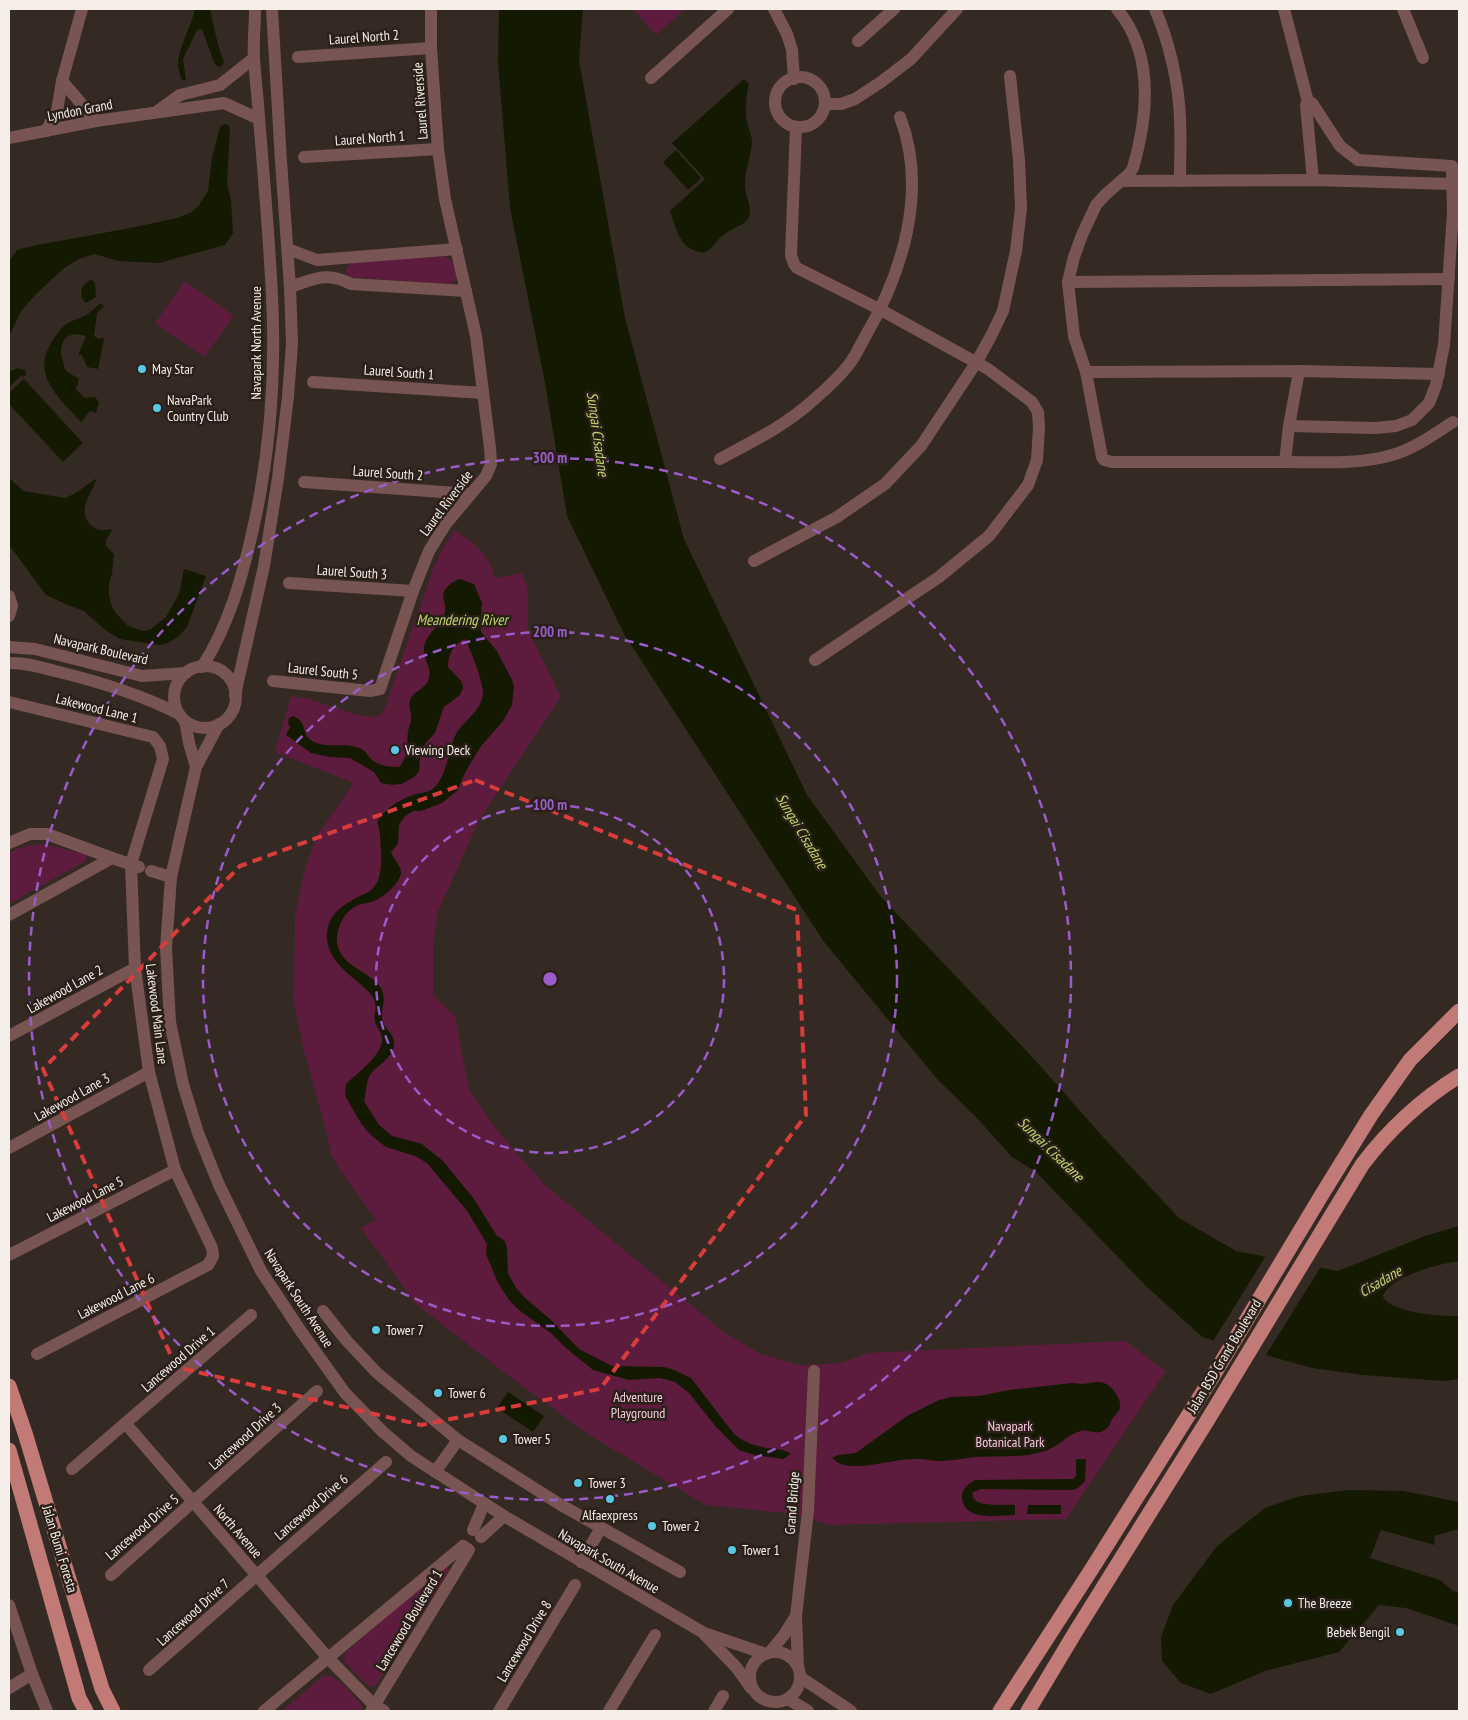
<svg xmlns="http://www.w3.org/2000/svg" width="1468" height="1720" font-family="'PT Sans Narrow',sans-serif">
<rect width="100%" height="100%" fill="#352a23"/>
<g fill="#5d1c3d">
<path d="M 633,9 L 685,9 L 656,35 Z"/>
<path d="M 445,256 L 454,263 L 457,278 L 454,282 L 449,284 L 351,277 L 347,273 L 346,269 L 351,262 Z"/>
<path d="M 185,281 L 234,316 L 204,357 L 155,323 Z"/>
<path d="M 455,530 C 475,544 489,553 495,578 L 522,573 L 528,589 L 528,630 L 561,697 L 478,822 L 437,914 L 433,945 L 433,995 L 455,1016 L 469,1090 L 500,1134 L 545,1185 L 725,1333 L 761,1354 L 800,1365 L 841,1363 L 868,1353 L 1125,1341 L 1166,1371 L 1066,1519 L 830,1525 L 795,1514 L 706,1505 L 588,1434 L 509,1376 L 416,1304 L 361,1228 L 376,1220 L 338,1167 L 331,1154 L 327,1134 L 304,1051 L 294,1003 L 295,915 L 304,873 L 316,837 L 354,783 L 275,752 L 291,696 L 309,699 L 358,715 L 374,717 L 382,714 L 385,707 L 433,569 L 443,547 Z"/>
<path d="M 42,844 L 85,854 L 87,858 L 84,862 L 9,904 L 9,853 C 20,847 30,845 42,844 Z"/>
<path d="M 444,1567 L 448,1567 L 449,1571 L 376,1685 L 371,1687 L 363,1681 L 344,1661 L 345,1653 Z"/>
<path d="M 324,1675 C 340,1677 352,1694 362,1705 L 362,1711 L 282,1711 Z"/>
</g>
<g fill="#141902">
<path d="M 195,9 L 210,9 L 218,45 L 224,62 L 221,67 L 217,66 L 214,62 L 202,29 L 197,30 L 183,59 L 186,80 L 182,80 C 180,75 178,69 178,64 C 179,46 191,27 195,9 Z"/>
<path d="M 499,9 L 583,9 L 579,60 L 625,318 L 684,539 L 807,795 L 881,897 L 1034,1059 L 1104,1138 L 1179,1218 L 1236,1251 L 1338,1271 L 1425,1236 L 1459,1226 L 1459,1261 C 1440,1264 1388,1276 1383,1297 C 1394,1314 1441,1316 1459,1316 L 1459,1379 L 1444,1381 L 1363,1375 L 1312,1368 L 1202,1337 L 1145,1285 L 1035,1171 L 1012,1157 L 975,1116 L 938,1080 L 824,942 L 624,634 L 567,516 L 545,383 L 510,208 L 498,62 Z"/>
<path d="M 744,79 L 749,84 C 746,96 745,110 747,122 C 748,129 753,137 752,144 C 750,159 745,169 745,186 C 745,196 754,209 748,219 C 745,225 727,230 720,238 C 711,248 707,257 693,250 C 678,243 675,225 670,211 L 705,179 L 672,143 Z"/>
<path d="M 225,124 L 228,125 L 230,128 L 227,183 L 231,201 L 233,233 L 225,245 L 159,263 L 118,261 L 95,254 L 79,259 L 64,268 L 36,294 L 22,310 L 9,336 L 9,261 L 17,250 L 32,246 L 130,228 L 177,218 L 192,212 L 199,205 L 208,191 L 212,157 L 220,127 Z"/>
<path d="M 676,150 L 701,178 L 688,190 L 663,162 Z"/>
<path d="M 92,280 L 95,283 L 96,297 L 86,303 C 78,295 80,283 92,280 Z"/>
<path d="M 100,303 L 104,306 L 97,313 L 94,336 L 99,339 L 104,338 L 98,369 L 87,367 L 82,355 L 78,355 L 86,336 C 66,329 57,343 63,362 C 64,365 64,367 66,370 C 68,373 75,376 79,379 L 76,389 L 85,398 L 95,397 L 99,402 L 96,413 L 90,411 L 81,422 C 61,399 31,377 51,343 C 55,336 61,327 68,323 C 75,319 83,318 89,313 C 93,310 97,306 100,303 Z"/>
<path d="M 18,368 L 25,370 L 26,375 L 23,377 L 22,375 L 9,387 L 9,372 Z"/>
<path d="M 24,379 L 83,443 L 63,462 L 9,404 L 9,393 Z"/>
<path d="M 9,478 L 24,491 L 65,498 L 74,494 L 97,478 C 92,494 75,511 92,526 C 97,531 103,531 110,529 L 112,530 L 106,540 L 106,546 L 114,554 L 112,573 L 109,584 L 109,595 L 111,604 L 115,612 L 128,626 L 143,631 L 151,629 L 166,617 L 179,594 L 184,569 L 206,576 L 187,627 L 178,637 L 166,644 L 159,645 L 120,639 L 105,630 L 84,611 L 65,604 L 46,595 L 9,545 Z"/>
<path d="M 460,579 L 474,584 L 482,603 L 480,625 L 481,632 L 497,651 L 512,680 L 514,686 L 512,705 L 503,721 L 481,746 L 466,771 L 457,791 L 442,803 L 421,811 L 413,811 L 404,817 L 399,825 L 398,844 L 391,852 C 393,859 401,866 401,872 C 401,882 385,896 376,900 C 371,903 364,903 358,905 C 346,910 339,923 337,935 C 334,966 369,969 381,988 C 388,1000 379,1011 383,1022 C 385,1029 393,1033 394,1042 C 395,1058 378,1064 370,1075 C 366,1082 366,1094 364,1101 L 379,1125 L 392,1136 L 422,1144 L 443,1161 L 474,1199 L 497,1236 L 505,1241 L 507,1249 L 508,1273 L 516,1288 L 525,1298 L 550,1319 L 579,1349 L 612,1366 L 664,1367 L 674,1370 L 691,1378 L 734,1434 C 743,1442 755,1446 767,1448 C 776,1450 783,1448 791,1454 L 783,1459 L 755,1455 L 739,1450 L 717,1428 L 689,1393 L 675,1382 L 660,1378 L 629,1380 L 593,1370 L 566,1348 L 552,1334 L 519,1310 L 509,1300 L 498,1283 L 486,1254 L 487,1244 L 468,1212 L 427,1163 L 415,1156 L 386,1147 L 372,1136 L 362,1125 L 352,1108 L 345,1095 L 346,1084 C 356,1074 384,1054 382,1038 C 382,1032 376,1027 375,1021 C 373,1013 378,1010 374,999 C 370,992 365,988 359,983 C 343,970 326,956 327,934 C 328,914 344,904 360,896 C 364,894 370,892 373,888 C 382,879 381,864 381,852 C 380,841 381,832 377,822 C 386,808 397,801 413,795 C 418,793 426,793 431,790 C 447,780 448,749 456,734 C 464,720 482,711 483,693 C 484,685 470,647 465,639 C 454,643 448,654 448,667 L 462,682 L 463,688 L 460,695 L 444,707 L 435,733 L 425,744 L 420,756 L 419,772 C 407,784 398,787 381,783 L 374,772 L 350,758 L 330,757 L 311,753 L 286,735 L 290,727 L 288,723 L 289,718 L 293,716 C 308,722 301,733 311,740 C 322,749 345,742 359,748 C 364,749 367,754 370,758 C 378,766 388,767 399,767 C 411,752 406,749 408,731 C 409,726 412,722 411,716 C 411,711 408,706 410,701 C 412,691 427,689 429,678 C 432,668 423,659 424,648 C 426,632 442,626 445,612 C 447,604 440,598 445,590 C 449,584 454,581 460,579 Z"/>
<path d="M 1096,1382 C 1099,1382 1101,1382 1104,1383 C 1112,1386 1124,1401 1119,1410 C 1117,1414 1114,1416 1112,1419 C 1110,1424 1108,1429 1103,1431 C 1096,1435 1088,1429 1081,1431 C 1068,1434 1058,1447 1045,1451 C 1023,1458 1000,1456 977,1457 C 964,1458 952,1461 939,1461 C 933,1461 927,1459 920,1459 C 898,1458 878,1466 856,1466 C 846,1466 839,1465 832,1458 L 838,1455 L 856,1453 L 907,1416 L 939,1400 L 951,1397 L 979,1396 L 1009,1390 L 1072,1383 L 1083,1384 Z"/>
<path d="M 508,1392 L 544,1416 L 533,1432 L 497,1408 Z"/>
<path d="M 1076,1459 L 1086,1459 L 1085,1481 L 1078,1488 L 1072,1490 L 981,1489 L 973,1492 C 969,1509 1004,1504 1015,1505 L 1015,1515 C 998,1515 966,1522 962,1499 C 961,1490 968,1484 975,1480 L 1073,1479 L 1076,1476 Z"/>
<path d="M 1349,1490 L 1404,1491 L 1459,1502 L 1459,1529 L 1434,1536 L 1435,1545 L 1381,1530 L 1370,1558 L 1440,1580 L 1453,1591 L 1459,1593 L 1459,1626 L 1406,1608 L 1379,1605 L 1339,1652 L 1265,1671 L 1211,1694 L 1181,1683 L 1162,1661 L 1161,1637 L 1173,1605 L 1217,1546 L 1265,1508 L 1300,1496 Z"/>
<path d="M 1028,1505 L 1061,1505 L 1061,1514 L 1027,1514 Z"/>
</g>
<path fill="#352a23" d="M 1267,1254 L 1322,1265 L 1264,1358 L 1212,1343 Z"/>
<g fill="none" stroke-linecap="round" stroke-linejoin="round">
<g stroke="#785552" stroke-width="12">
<path d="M 774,9 L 787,34 L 792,50 L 794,79"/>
<path d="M 1117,9 C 1154,53 1148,116 1133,168 L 1129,174 L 1105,195 L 1096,205 L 1082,235 L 1074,257 L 1068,282 L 1074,336 L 1086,372 L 1102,457 L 1104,460 L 1112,462 L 1285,462 L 1289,426 L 1299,371"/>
<path d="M 1155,9 C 1169,41 1179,84 1180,119 C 1181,139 1180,160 1180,181"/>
<path d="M 1284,9 L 1308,102 L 1312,103 L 1340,146 L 1358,160 L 1452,166 L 1453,212 L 1444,345 L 1436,385 L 1429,403 L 1412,420 L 1396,426 L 1375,428 L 1289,426"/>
<path d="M 1403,9 L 1423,58"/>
<path d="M 858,41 L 894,9"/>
<path d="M 298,57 L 431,48"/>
<circle cx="800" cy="102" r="25"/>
<path d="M 651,78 L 728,9"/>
<path d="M 62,81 L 96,121"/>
<path d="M 1308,102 L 1306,105 L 1313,180"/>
<path d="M 825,104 L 841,104 L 855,99 L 881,82 L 911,59 L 957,9"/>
<path d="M 159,110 L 180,95 L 220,85 L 254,58"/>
<path d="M 796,127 L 791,255 L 794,264 L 797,268 L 881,310 L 988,369 L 1032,402 L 1038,412 L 1039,427 L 1037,460 L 1028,485 L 989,536 L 939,577 L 815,660"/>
<path d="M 46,131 L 57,111 L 62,81 L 82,9"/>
<path d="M 9,138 L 96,121 L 224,103 L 259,119"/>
<path d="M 304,157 L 438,149"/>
<path d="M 1121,181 L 1313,180 L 1453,184"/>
<path d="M 288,249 L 317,260 L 457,249"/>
<path d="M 1068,282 L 1449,279"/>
<path d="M 290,287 C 314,279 328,271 351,284 L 466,291"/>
<path d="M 1086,372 L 1299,371 L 1439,374"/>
<path d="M 313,382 L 483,393"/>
<path d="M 720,459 C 751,442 783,427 810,403 C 824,391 839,378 850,363 C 856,355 860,346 865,337 C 903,272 928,190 900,117"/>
<path d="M 1285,462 C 1320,462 1358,465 1392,455 C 1414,449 1434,434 1453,422"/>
<path d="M 304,482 L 470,494"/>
<path d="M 754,561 L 837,517 L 885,484 L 921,446 L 976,363 L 991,336 L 1003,311 L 1016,251 L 1021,208 L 1019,160 L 1010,76"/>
<path d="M 289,583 L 413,591"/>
<path d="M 9,596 L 12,606 L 9,616"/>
<path d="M 9,647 L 35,649 L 142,676 L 186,673"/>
<path d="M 9,663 C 24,662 40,667 55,671 C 97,681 140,694 179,714"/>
<circle cx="205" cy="697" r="31"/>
<path d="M 202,667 C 229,625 242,578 253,529 C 270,453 276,374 272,296 C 269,237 264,177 259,118 C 258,98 255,78 254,58 C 253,42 255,25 255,9"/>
<path d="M 273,681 L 370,691 L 380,689 L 413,591 L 429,551 L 445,525 L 486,476 L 491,464 L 490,448 L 476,336 L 445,199 L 438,149 L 431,48 L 431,9"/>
<path d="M 235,695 L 264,566 L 278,478 L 288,397 L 292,344 L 290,287 L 281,161 L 272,9"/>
<path d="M 9,702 L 153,737 L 160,746 L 163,759 L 131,864 L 135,968 L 149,1072 L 175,1170 L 212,1248 L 213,1256 L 208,1265 L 37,1354"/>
<path d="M 185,721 L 189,743 L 196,767"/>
<path d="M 219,724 L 196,767 L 171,877 L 166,948 L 170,1022 L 183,1084 L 198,1133 L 219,1185 L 261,1271 L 300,1330 L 345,1393 L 383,1432 L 411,1456 L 504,1516 L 704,1633 L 766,1654"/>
<path d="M 9,843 L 30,834 L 47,834 L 112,858"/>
<path d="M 151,871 L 171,877"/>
<path d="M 9,915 L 112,858 L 139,867"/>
<path d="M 9,1036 L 135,968"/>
<path d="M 9,1148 L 149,1072"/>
<path d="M 9,1255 L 175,1170"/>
<path d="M 323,1311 L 346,1340 L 377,1373 L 458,1440 L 561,1505 L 680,1572"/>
<path d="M 126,1424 L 328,1658 L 374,1705 L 384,1711"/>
<path d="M 72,1469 L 251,1315"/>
<path d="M 435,1472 L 458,1440"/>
<path d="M 473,1530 L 484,1504"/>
<path d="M 481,1537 L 504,1516"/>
<path d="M 581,1562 L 601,1528"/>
<path d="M 111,1575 L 317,1391"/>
<path d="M 9,1605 L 32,1674 L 47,1711"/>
<path d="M 705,1635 L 736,1667 L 751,1688"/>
<circle cx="775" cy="1677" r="25"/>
<path d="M 770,1652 L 784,1635 L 796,1616"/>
<path d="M 798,1666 L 796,1616 L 808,1511 L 814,1371"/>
<path d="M 149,1670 L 386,1462"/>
<path d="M 800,1677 L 851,1711"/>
<path d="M 9,1688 L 32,1674"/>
<path d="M 788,1699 L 808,1711"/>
<path d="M 264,1711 L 463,1546 L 469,1550 L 371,1711"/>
<path d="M 499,1711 L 575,1585"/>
<path d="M 609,1711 L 655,1635"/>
<path d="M 714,1711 L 723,1696"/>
</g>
<g stroke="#c17a75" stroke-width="15">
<path d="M 9,1386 L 25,1433 L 102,1689 L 113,1711"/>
<path d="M 9,1450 L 79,1698 L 86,1711"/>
<path d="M 1000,1711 L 1093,1567 L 1213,1376 L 1321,1196 L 1371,1115 L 1410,1060 L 1459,1011"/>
<path d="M 1028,1711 L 1076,1631 L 1207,1421 L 1362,1165 C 1388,1130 1423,1098 1459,1076"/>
</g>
</g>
<path fill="none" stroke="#d93c3b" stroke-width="4" stroke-dasharray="10 6" stroke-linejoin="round" d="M 475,780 L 797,910 L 806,1115 L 600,1389 L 421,1425 L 176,1367 L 43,1069 L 240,866 Z"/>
<g fill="none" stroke="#9a5cca" stroke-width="2.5" stroke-dasharray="9 6">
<circle cx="550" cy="979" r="174"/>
<circle cx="550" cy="979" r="347"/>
<circle cx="550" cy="979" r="521"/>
</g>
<g fill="#58c8e4" stroke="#2b2019" stroke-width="2">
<circle cx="142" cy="369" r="5"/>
<circle cx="157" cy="408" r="5"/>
<circle cx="395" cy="750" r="5"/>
<circle cx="376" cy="1330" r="5"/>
<circle cx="438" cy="1393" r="5"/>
<circle cx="503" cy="1439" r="5"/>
<circle cx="578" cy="1483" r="5"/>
<circle cx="610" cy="1499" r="5"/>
<circle cx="652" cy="1526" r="5"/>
<circle cx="732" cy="1550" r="5"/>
<circle cx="1288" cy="1603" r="5"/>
<circle cx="1400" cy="1632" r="5"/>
</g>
<g text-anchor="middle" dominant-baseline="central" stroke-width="5" stroke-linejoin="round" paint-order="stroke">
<g font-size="14" fill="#f5eee9" stroke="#2b2019">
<text transform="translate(364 37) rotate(-4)">Laurel North 2</text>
<text transform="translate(420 101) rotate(-94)">Laurel Riverside</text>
<text transform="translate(80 110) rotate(-11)">Lyndon Grand</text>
<text transform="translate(370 138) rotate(-4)">Laurel North 1</text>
<text transform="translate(256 343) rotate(-90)">Navapark North Avenue</text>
<text transform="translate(399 372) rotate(4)">Laurel South 1</text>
<text transform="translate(388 473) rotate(4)">Laurel South 2</text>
<text transform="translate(446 503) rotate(-53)">Laurel Riverside</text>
<text transform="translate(352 572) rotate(4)">Laurel South 3</text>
<text transform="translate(101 649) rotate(13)">Navapark Boulevard</text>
<text transform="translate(323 671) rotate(6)">Laurel South 5</text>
<text transform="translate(97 708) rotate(14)">Lakewood Lane 1</text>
<text transform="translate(65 989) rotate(-29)">Lakewood Lane 2</text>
<text transform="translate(157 1014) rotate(83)">Lakewood Main Lane</text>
<text transform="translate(72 1097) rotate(-29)">Lakewood Lane 3</text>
<text transform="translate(85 1199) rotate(-27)">Lakewood Lane 5</text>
<text transform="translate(116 1296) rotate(-27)">Lakewood Lane 6</text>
<text transform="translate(299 1298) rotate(57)">Navapark South Avenue</text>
<text transform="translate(1224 1356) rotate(-59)">Jalan BSD Grand Boulevard</text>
<text transform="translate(178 1359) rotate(-41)">Lancewood Drive 1</text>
<text transform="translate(245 1436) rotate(-42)">Lancewood Drive 3</text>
<text transform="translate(792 1503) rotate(-86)">Grand Bridge</text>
<text transform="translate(311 1507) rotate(-41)">Lancewood Drive 6</text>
<text transform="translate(142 1527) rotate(-41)">Lancewood Drive 5</text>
<text transform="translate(238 1531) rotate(49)">North Avenue</text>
<text transform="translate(60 1549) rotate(73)">Jalan Bumi Foresta</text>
<text transform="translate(609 1561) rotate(30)">Navapark South Avenue</text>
<text transform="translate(193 1612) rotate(-42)">Lancewood Drive 7</text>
<text transform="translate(409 1620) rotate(-59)">Lancewood Boulevard 1</text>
<text transform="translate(524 1641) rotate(-59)">Lancewood Drive 8</text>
</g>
<g font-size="14" fill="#f5eee9" stroke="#2b2019" text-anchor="start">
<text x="152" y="369">May Star</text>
<text x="167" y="400">NavaPark<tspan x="167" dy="16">Country Club</tspan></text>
<text x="405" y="750">Viewing Deck</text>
<text x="386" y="1330">Tower 7</text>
<text x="448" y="1393">Tower 6</text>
<text x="513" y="1439">Tower 5</text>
<text x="588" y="1483">Tower 3</text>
<text x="610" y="1515" text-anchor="middle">Alfaexpress</text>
<text x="662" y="1526">Tower 2</text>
<text x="742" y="1550">Tower 1</text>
<text x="1298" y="1603">The Breeze</text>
<text x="1390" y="1632" text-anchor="end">Bebek Bengil</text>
</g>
<g font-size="14" fill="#f5c9da" stroke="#2b2019">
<text x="638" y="1397">Adventure<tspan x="638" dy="16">Playground</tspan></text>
<text x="1010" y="1426">Navapark<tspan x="1010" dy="16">Botanical Park</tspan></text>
</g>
<g font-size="15" font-style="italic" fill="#bfd96e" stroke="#2b2019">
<text transform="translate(598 434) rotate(82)">Sungai Cisadane</text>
<text x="462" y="619">Meandering River</text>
<text transform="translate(802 831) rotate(59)">Sungai Cisadane</text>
<text transform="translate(1051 1149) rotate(44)">Sungai Cisadane</text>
<text transform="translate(1380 1281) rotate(-30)">Cisadane</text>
</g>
</g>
<circle cx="550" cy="979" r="8" fill="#9a5cca" stroke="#2b2019" stroke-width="2.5"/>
<g font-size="15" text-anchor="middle" font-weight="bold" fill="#9a5cca" stroke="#2b2019" stroke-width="5" stroke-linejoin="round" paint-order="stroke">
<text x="550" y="463">300 m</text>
<text x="550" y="637">200 m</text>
<text x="550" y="810">100 m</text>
</g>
<rect width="1468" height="1720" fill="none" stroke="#f5eee9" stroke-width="20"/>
</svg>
